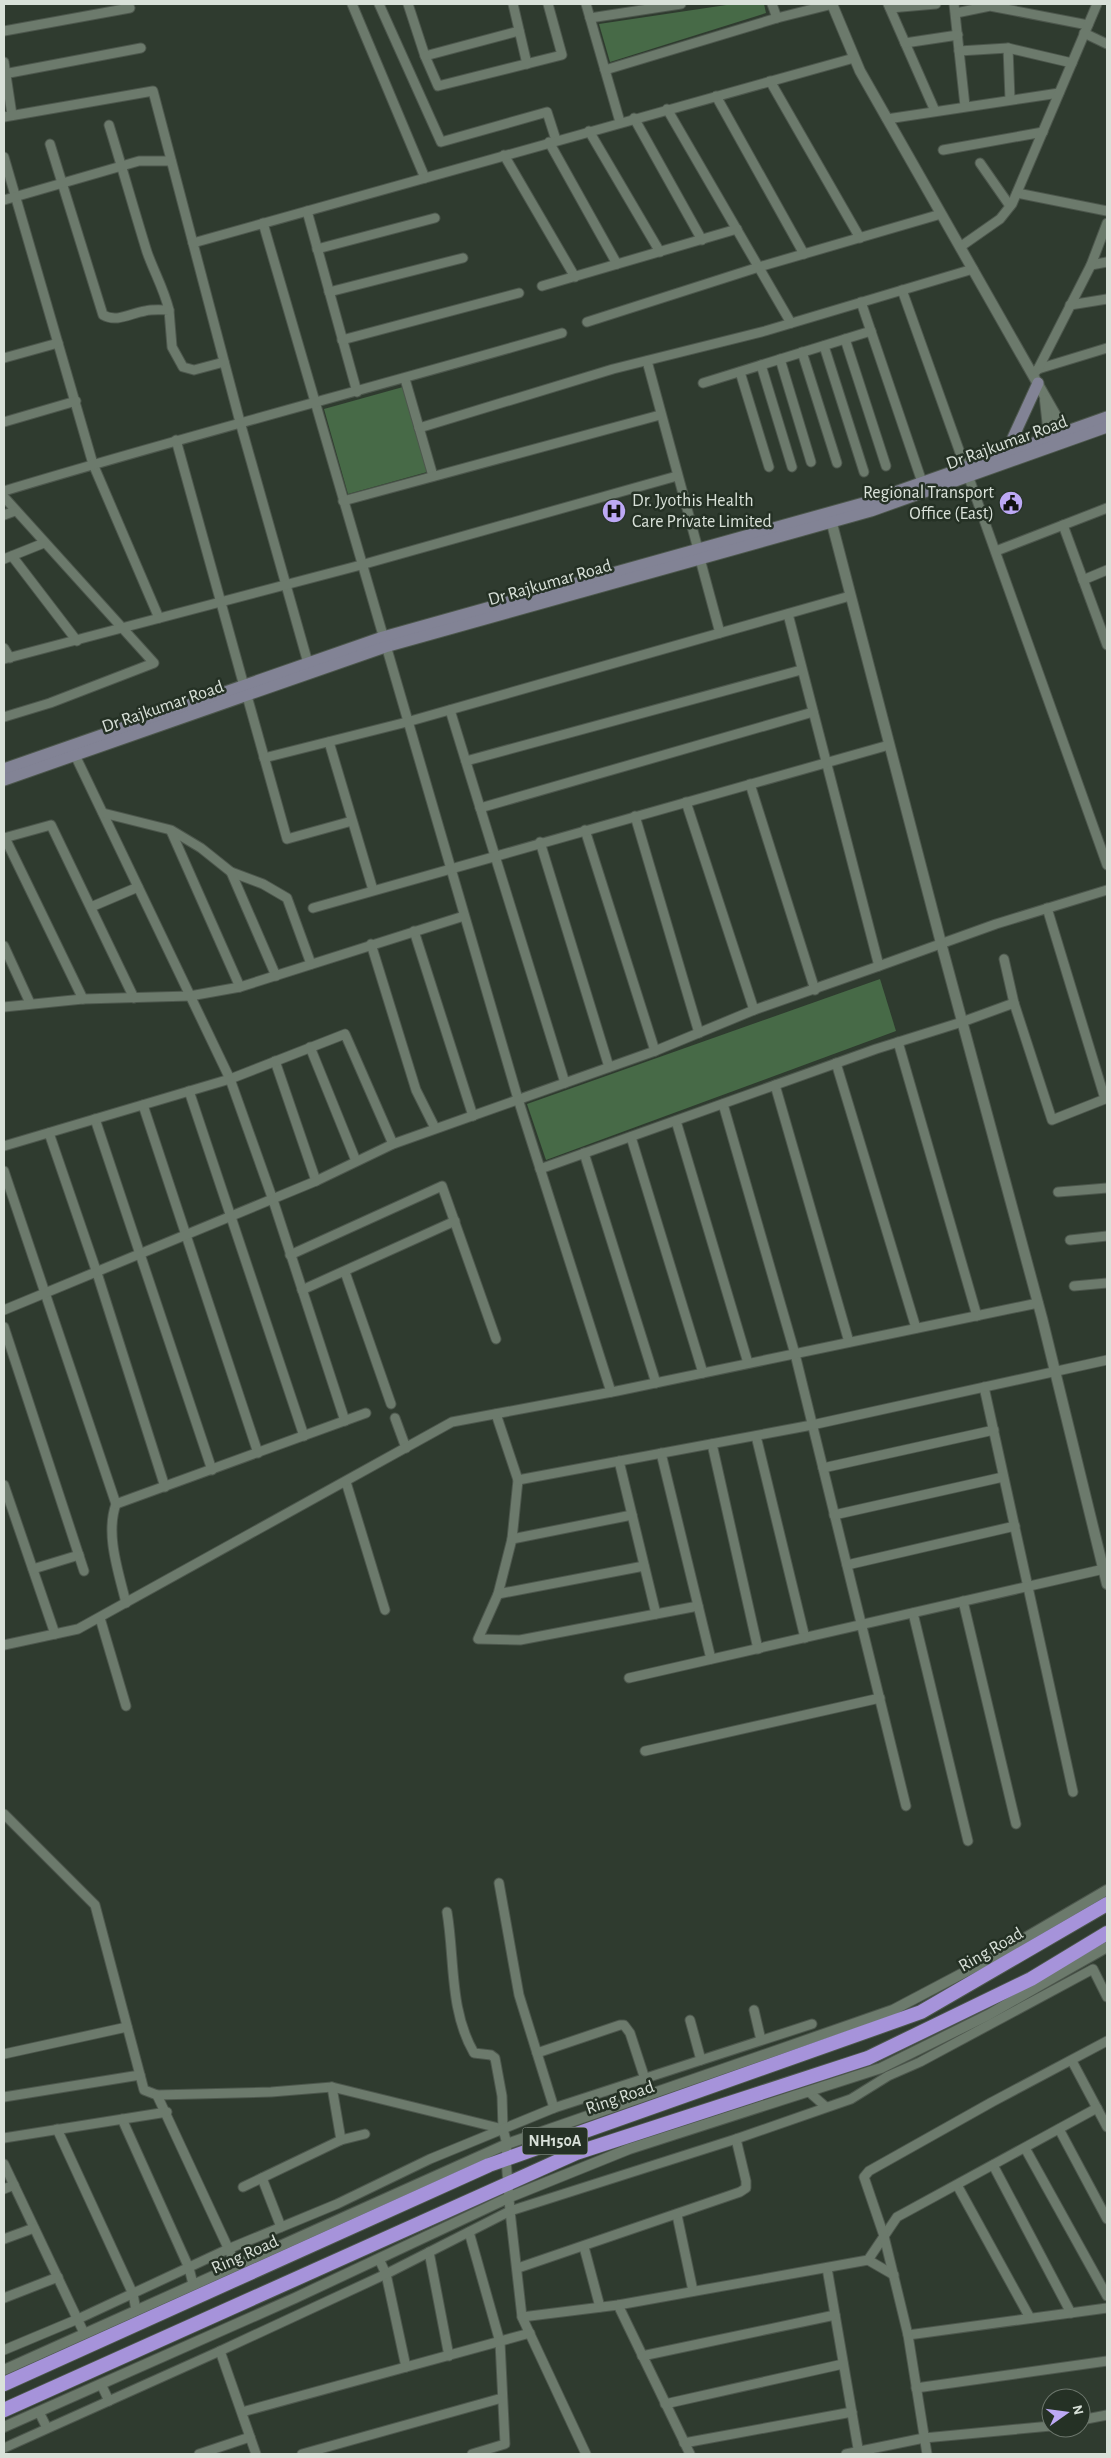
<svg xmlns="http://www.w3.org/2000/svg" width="1111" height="2458" font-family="'Alegreya Sans',sans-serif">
<rect width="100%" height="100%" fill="#2f3b2f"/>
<g fill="#476a47">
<path d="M 733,4 L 764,4 L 766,13 L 610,62 L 599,24 Z"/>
<path d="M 403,387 L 427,472 L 348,494 L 324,409 Z"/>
<path d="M 880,979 L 896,1031 L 546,1160 L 527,1104 Z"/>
</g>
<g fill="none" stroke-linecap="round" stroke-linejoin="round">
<g stroke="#4d574d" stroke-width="11">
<g id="minor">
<path d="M 352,4 L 425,178"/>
<path d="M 379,4 L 441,142 L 547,112 L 556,140"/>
<path d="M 408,4 L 425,56 L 438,86 L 562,55 L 548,4"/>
<path d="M 513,4 L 527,64"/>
<path d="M 586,4 L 620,122"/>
<path d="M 772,4 L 777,18"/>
<path d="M 888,4 L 935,111"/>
<path d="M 954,4 L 965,106"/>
<path d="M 890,8 L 936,4"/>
<path d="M 956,13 L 990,6 L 1088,25"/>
<path d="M 590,18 L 681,4"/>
<path d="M 4,31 L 130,8"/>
<path d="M 1084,33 L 1107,44"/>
<path d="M 905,43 L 958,35"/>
<path d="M 1008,48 L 1010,99"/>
<path d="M 959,51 L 1008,48 L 1072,63"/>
<path d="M 425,56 L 519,31"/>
<path d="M 4,62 L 12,115"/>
<path d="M 605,70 L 777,18 L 833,4"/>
<path d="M 4,74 L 141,48"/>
<path d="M 770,81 L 860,238"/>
<path d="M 716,96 L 804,254"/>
<path d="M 667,109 L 791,323"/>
<path d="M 4,117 L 153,91 L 240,422 L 308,663"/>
<path d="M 634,118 L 702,240"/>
<path d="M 887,119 L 1059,93"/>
<path d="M 109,125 C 122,167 134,210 147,252 C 154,272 164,289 169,310"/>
<path d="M 589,131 L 660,252"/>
<path d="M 549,142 L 617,264"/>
<path d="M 50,144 L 103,315 C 117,323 131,313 145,311 C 153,309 161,310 169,310 L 172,347 L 183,367 L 194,370 L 224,362"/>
<path d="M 943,150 L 1043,132"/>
<path d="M 504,155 L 575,277"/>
<path d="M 4,157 L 93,464 L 159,618"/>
<path d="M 980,163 L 1010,206"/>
<path d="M 1017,193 L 1107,211"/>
<path d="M 4,200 L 139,161 L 171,161"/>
<path d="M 307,211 L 357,392"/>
<path d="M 263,223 L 518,1099 L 611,1392"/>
<path d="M 193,243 L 854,58"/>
<path d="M 960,247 L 1000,219 L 1012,204 L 1097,4"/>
<path d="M 317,249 L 435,218"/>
<path d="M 1091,265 L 1107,262"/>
<path d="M 542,286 L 737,229"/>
<path d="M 902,290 L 1107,865"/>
<path d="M 329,292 L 463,258"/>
<path d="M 861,302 L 922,482"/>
<path d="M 1070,305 L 1107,299"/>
<path d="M 587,322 L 759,267 L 941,214"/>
<path d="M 845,339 L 886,466"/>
<path d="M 342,340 L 519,293"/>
<path d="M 824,346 L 864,472"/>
<path d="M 802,352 L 837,463"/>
<path d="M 4,358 L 58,343"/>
<path d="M 780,359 L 811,462"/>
<path d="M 647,361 L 698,549"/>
<path d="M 761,365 L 792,467"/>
<path d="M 1038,369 L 1107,348"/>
<path d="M 740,372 L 769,467"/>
<path d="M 1033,374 L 1038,369 L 1091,265 L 1107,223"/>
<path d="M 405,379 L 433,476"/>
<path d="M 703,383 L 871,331"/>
<path d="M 4,422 L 76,401"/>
<path d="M 419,428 L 613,369 L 765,331 L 973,269"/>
<path d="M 176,440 L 244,686"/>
<path d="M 4,491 C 189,435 376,387 562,333"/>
<path d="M 4,497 L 154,663 L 50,703 L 4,717"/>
<path d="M 343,501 L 660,415"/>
<path d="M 4,515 L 15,511"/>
<path d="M 1063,525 L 1107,645"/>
<path d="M 996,551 L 1107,508"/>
<path d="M 12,556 L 77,641"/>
<path d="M 4,559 L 44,543"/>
<path d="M 700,559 L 720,633"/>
<path d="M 1083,580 L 1107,570"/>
<path d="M 788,614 L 879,966"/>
<path d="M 4,648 L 10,658"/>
<path d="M 4,659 L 361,565 L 677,476"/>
<path d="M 247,696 L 287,839 L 352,821"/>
<path d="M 450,710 L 565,1083"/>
<path d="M 329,742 L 373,890"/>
<path d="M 73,751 L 230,1079 L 273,1200 L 345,1421"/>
<path d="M 264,758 L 407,722 L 850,596"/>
<path d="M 466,761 L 801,670"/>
<path d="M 750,784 L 815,990"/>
<path d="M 686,802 L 754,1010"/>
<path d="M 480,808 L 813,712"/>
<path d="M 103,813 L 171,830 L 201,848 L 231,872 L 263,884 L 287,898 L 311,964"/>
<path d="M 635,816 L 699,1033"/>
<path d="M 585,830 L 655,1051"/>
<path d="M 171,831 L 240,987"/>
<path d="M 4,838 L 51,825 L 134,998"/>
<path d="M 5,838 L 83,999"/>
<path d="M 540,842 L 609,1067"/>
<path d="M 231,872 L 276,976"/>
<path d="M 91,907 L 138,887"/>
<path d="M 313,908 L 889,745"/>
<path d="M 414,931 L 473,1116"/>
<path d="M 371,944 L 416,1090 L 435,1128"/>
<path d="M 4,946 L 30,1003"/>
<path d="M 1004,959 L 1014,1003 L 1052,1120 L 1105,1099 L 1047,908"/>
<path d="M 4,1007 L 83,999 L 190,996 L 240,987 L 464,916"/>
<path d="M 898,1042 L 977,1316"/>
<path d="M 310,1047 L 356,1161"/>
<path d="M 275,1061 L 316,1181"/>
<path d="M 836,1063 L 916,1328"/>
<path d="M 775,1085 L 849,1342"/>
<path d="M 189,1091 L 304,1436"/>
<path d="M 723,1104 L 795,1354 L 906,1806"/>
<path d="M 143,1105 L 258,1453"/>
<path d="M 95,1119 L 212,1470"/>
<path d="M 676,1121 L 748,1363"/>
<path d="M 49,1133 L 97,1273 L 165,1487"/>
<path d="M 631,1137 L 703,1373"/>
<path d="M 4,1146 L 230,1079 L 345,1034 L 393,1144"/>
<path d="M 584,1153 L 656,1383"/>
<path d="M 540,1169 L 876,1049 L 962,1022 L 1014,1003"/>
<path d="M 4,1171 L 116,1504 C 105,1535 119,1573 126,1603"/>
<path d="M 1058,1192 L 1107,1188"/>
<path d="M 1070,1240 L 1107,1236"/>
<path d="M 290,1255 L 442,1186 L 496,1339"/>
<path d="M 345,1272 L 391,1404"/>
<path d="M 1074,1286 L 1107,1283"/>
<path d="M 302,1290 L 455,1221"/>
<path d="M 4,1310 L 316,1181 L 393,1144 L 655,1051 L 754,1010 L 879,966 L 996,924 L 1107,890"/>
<path d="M 4,1327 L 84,1571"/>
<path d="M 984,1387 L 1073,1792"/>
<path d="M 496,1414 L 518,1480 L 512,1539 L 498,1594 L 478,1639 L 520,1640 L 698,1606"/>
<path d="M 395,1418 L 406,1448"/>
<path d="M 756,1436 L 805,1638"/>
<path d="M 712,1444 L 758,1649"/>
<path d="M 661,1453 L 711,1659"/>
<path d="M 619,1461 L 656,1614"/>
<path d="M 823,1468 L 994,1430"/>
<path d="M 518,1480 L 812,1425 L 1107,1360"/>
<path d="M 346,1482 L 385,1610"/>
<path d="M 4,1485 L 55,1634"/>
<path d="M 116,1504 L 366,1413"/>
<path d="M 834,1515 L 1003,1477"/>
<path d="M 512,1539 L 632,1515"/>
<path d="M 847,1565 L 1015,1526"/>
<path d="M 33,1569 L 79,1555"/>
<path d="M 498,1594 L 644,1566"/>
<path d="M 963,1601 L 1016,1824"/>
<path d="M 913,1613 L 968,1841"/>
<path d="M 100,1618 L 126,1706"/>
<path d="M 4,1645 L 78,1629 L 452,1422 L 617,1391 L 1038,1303"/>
<path d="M 629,1678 L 1104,1569"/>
<path d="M 645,1751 L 880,1698"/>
<path d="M 4,1814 L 95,1905 L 144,2090 L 157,2095 L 271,2092 L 332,2087 L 503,2129 L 507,2144 L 506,2159 L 510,2211 L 522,2317 L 586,2454"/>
<path d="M 499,1883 L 519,1995 L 554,2108"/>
<path d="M 447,1912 C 455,1959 449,2010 474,2053 L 491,2055 L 495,2058 L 502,2096 L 503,2129"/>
<path d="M 754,2010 L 761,2040"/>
<path d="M 690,2020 L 701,2060"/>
<path d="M 537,2053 L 620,2025 L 624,2025 L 630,2033 L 645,2079"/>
<path d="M 4,2054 L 127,2027"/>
<path d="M 1072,2061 L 1107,2127"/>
<path d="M 332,2087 L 341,2140"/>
<path d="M 809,2092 L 826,2107"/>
<path d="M 157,2095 L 236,2265"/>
<path d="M 4,2097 L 140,2075"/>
<path d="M 122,2119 L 189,2268 L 193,2284"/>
<path d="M 57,2129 L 133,2294 L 136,2310"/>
<path d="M 1059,2129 L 1107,2219"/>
<path d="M 4,2138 L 167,2112"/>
<path d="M 1025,2148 L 1107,2296"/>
<path d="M 4,2164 L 84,2333"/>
<path d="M 993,2165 L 1071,2313"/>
<path d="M 262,2178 L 281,2227"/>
<path d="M 957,2185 L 1030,2318"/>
<path d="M 243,2187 L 341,2140 L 365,2134"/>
<path d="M 4,2189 L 14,2185"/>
<path d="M 677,2215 L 693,2291"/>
<path d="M 469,2232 L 500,2342 L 505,2444 L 472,2454"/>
<path d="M 4,2239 L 34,2228"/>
<path d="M 584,2247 L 600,2307"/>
<path d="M 429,2252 L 449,2356"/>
<path d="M 379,2259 L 386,2274 L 406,2367"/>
<path d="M 868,2260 L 894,2275"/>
<path d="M 518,2268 L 740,2192 L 746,2188 L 746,2181 L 736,2139"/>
<path d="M 827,2268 L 859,2454"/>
<path d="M 4,2298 L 58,2277"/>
<path d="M 618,2305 L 690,2454"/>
<path d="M 522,2317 L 618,2305 L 868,2260 L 897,2217 L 1097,2108"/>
<path d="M 908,2335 L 1107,2308"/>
<path d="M 4,2350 L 78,2319 L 228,2249 L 337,2204 L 430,2159 L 554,2108 L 812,2024"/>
<path d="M 220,2351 L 256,2454"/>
<path d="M 642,2356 L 835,2315"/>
<path d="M 101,2384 L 109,2401"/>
<path d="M 916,2388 L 1107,2361"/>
<path d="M 665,2404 L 843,2364"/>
<path d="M 39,2412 L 47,2428"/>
<path d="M 242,2412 L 530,2333"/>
<path d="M 1081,2420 L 1107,2415"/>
<path d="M 684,2443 L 852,2412"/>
<path d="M 4,2448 L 220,2351 L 386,2274 L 510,2211 L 736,2139 L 851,2099 L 888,2076 L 920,2062 L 1093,1969 L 1107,1997"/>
<path d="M 199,2454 L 250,2437"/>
<path d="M 302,2454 L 502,2398"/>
<path d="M 846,2454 L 924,2438 L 1051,2426"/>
<path d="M 927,2454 L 908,2335 L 884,2236 L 864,2177 L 869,2171 L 992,2102 L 1107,2041"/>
</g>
</g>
<g stroke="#4d574d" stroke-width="12">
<g id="tertiary">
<path d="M 832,4 L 860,71 L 1068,437"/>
<path d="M 1045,400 L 1050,445"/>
<path d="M 830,516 L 941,943 L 1042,1318 L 1107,1584"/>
<path d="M 4,2370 L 507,2144 L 893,2010 L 984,1962 L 1107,1890"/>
<path d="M 4,2427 L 295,2298 L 510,2197 L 629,2149 L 881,2068 L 988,2015 L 1107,1947"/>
</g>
</g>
<g stroke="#4d574d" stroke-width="13">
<g id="secondary">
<path d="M 1008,457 L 1006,453 L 1038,383"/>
<path d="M 4,769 L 383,637 L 867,502 L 1107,417"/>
<path d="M 4,780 L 385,647 L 871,511 L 1107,427"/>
</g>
</g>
<g stroke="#4d574d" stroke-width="16">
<g id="trunk">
<path d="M 4,2384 L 489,2165 L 921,2012 L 1107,1904"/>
<path d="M 4,2410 L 576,2153 L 868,2058 L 1031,1979 L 1107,1933"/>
</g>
</g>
<use href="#minor" stroke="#6c7a6c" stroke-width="9"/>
<use href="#tertiary" stroke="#6c7a6c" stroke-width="10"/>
<use href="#secondary" stroke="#828395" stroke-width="11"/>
<use href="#trunk" stroke="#a693da" stroke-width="14"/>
</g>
<defs>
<g id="civic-disc" transform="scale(1.25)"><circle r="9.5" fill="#bda9f5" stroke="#253125"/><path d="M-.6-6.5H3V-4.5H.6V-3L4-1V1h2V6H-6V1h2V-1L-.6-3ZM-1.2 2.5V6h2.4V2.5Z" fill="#111"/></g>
<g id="hospital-disc" transform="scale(1.25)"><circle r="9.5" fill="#bda9f5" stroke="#253125"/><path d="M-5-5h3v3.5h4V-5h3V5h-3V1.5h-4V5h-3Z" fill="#111"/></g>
</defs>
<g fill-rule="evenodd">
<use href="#civic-disc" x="1011" y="503"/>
<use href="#hospital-disc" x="614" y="511"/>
</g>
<g text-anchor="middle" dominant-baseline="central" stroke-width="5" stroke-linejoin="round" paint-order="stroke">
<rect fill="#253125" stroke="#a3aca3" stroke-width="1" x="522.5" y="2127.5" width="65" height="27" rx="4"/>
<g font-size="16" font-weight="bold" fill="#d9e1d9">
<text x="555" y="2141">NH150A</text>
</g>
<g font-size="18" fill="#d9e1d9" stroke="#253125">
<text transform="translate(1007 443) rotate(-20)">Dr Rajkumar Road</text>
<text transform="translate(550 583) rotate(-16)">Dr Rajkumar Road</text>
<text transform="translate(163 707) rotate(-19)">Dr Rajkumar Road</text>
<text transform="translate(991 1950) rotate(-30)">Ring Road</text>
<text transform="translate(620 2098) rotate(-19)">Ring Road</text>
<text transform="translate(245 2255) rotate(-24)">Ring Road</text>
</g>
<g font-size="18" fill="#d9e1d9" stroke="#253125" text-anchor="end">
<text x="994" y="493">Regional Transport<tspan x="994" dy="21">Office (East)</tspan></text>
<text x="632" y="501" text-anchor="start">Dr. Jyothis Health<tspan x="632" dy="21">Care Private Limited</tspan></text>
</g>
</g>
<rect width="1111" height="2458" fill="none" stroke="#d9e1d9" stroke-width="10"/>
<g transform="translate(1066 2413) rotate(76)"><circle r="24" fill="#253125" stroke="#6d776d"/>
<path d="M0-4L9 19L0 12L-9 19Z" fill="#bda9f5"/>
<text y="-8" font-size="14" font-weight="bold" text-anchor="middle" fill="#d9e1d9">N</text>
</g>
</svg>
